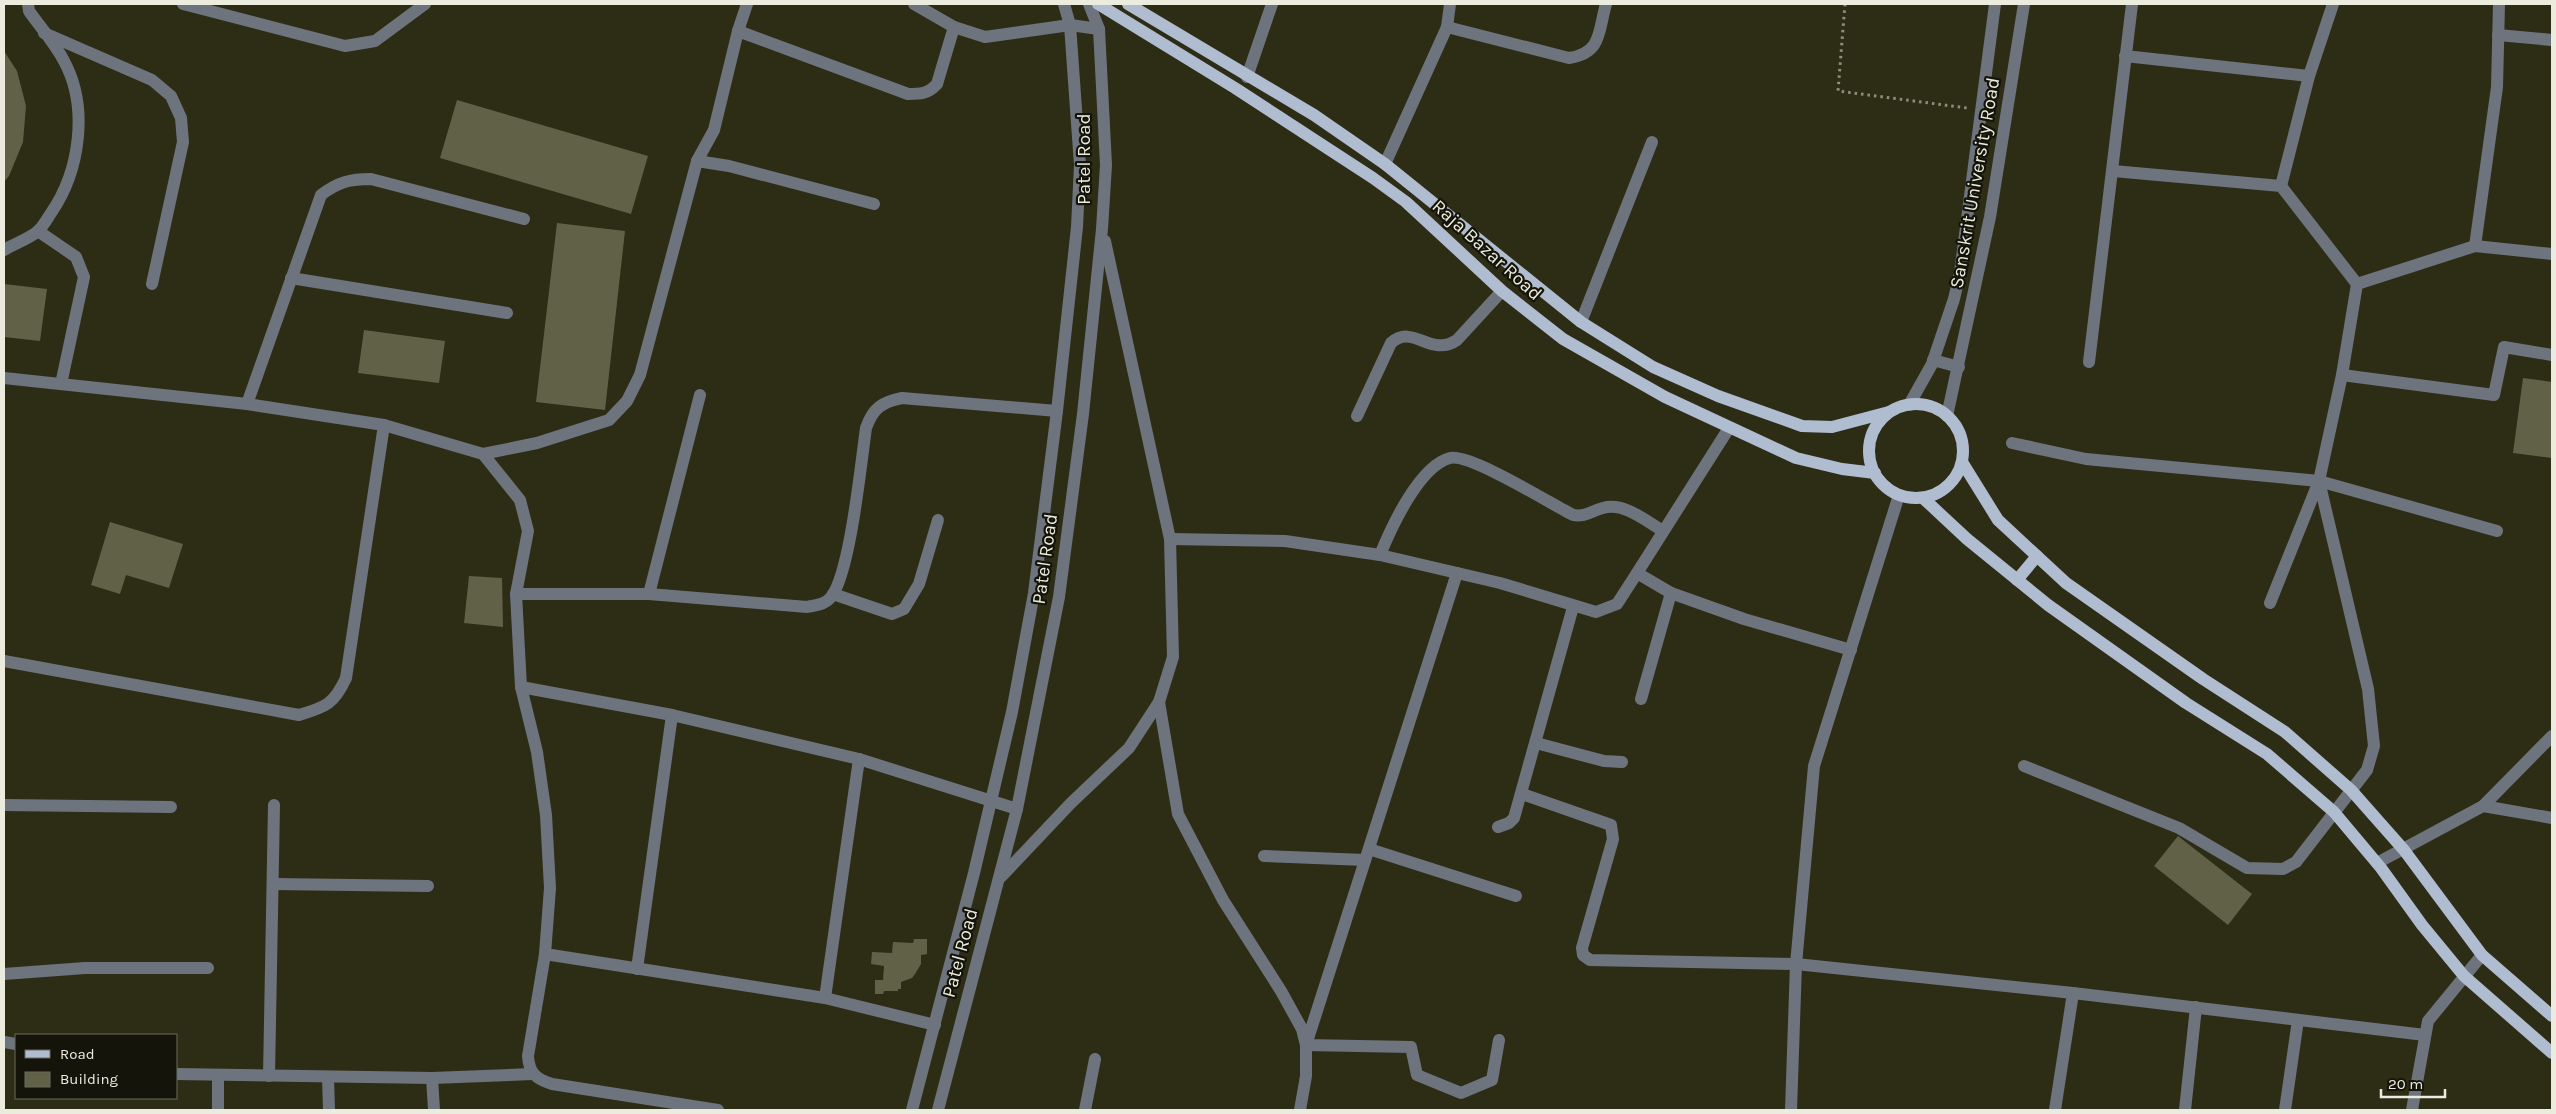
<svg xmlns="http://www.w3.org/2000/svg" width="2556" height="1114" font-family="Karla,sans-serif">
<rect width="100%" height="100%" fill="#2d2d16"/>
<g fill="#616148">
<path d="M 4,51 L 17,71 L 26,106 L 23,142 L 9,176 L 4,182 Z"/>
<path d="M 457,100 L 648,156 L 631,214 L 440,158 Z"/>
<path d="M 557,223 L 625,231 L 605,410 L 536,402 Z"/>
<path d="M 4,284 L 47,289 L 40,341 L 4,337 Z"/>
<path d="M 364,330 L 445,341 L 439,383 L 358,373 Z"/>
<path d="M 2523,378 L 2552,382 L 2552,458 L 2513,453 Z"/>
<path d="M 110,522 L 183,544 L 169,588 L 126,575 L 120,594 L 91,585 Z"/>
<path d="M 469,576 L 502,578 L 503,627 L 464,623 Z"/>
<path d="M 2178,836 L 2252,894 L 2228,925 L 2154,866 Z"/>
<path d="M 914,939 L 927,939 L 927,954 L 921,955 L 921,964 L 915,974 L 912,978 L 901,982 L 901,989 L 898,989 L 898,991 L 884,991 L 883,994 L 875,994 L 875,980 L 883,980 L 884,966 L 871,964 L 872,952 L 892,953 L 893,942 L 913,943 Z"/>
</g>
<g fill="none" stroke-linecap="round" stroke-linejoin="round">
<path stroke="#8e8e7c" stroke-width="3" stroke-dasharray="2.5 4" stroke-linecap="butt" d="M 1845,4 L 1838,91 L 1967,108"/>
<g stroke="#6e747e" stroke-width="12">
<path d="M 183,4 L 345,46 L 375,41 L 425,4"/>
<path d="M 747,4 L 738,31 L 714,130 L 697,161 L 729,166 L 874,204"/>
<path d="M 914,4 L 954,27 L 985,37 L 1070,25 L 1099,29"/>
<path d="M 1447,27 L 1569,58 C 1602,53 1598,32 1606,4"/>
<path d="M 738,31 L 908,94 C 920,94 928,94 937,84 L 954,27"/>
<path d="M 44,33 L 152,80 L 171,96 L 181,118 L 183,142 L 152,284"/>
<path d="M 2498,35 L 2552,40"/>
<path d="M 2125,56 L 2309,76"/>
<path d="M 1247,77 L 1272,4"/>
<path d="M 1385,164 L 1447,27 L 1450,4"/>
<path d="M 2113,171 L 2281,186 L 2357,284 L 2342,375 L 2319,481 L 2270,603"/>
<path d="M 2281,186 L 2309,76 L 2333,4"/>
<path d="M 38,231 L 76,257 L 84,277 L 61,384"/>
<path d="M 2475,246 L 2497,87 L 2499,4"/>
<path d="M 4,250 C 14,244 28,239 37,232 C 43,227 47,219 51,213 C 80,171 89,107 64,61 C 55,43 40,27 29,11 L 28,4"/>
<path d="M 291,278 L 507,313"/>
<path d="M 2357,284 L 2475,246 L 2552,254"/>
<path d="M 1581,322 L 1652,142"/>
<path d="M 1933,360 L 1959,367"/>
<path d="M 2089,362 L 2132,4"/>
<path d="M 2342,375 L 2494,395 L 2504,347 L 2552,355"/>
<path d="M 4,378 L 247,404 L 384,425 L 483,454 L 520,500 L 528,531 L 516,594 L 521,687 L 537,752 L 546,815 L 550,888 L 545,954 L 528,1056 C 529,1073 536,1079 552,1084 L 718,1110"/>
<path d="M 247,404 L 321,195 C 338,182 350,179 371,179 L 524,219"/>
<path d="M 1909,405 L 1932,364 L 1954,299 L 1960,273 L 1995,4"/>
<path d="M 1357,416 L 1391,343 C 1413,323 1431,358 1457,340 L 1502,291"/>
<path d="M 1947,416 L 1990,217 L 2024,4"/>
<path d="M 2012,443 L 2086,459 L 2319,481 L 2497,531"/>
<path d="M 483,454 L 537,443 L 609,420 L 627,401 L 640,375 L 697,161"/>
<path d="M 1170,539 L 1285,541 L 1380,555 L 1500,583 L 1596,612 L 1617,604 L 1637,573 L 1671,593 L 1744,619 L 1851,650"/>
<path d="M 1380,555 C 1391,528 1419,466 1450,458 C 1470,453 1551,504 1573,515 C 1586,517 1591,511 1603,508 C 1624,502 1646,521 1663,531"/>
<path d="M 1457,573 L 1306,1045 L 1411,1047 L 1417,1075 L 1461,1093 L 1492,1080 L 1499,1040"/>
<path d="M 1637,573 L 1729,428"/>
<path d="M 516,594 L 649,594 L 807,607 C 816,605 825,605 831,597 C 850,574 861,463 866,428 C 873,408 882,402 902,398 L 1057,411"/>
<path d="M 649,594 L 700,395"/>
<path d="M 833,594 L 892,614 L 904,609 L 919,584 L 938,520"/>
<path d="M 4,661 L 299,715 C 326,707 334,704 346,678 L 384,425"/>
<path d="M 521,687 L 672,715 L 859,759 L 1017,809"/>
<path d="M 1641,699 L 1671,593"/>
<path d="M 1159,702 L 1178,814 L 1223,900 L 1281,991 L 1302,1029 L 1306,1045 L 1306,1076 L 1300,1110"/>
<path d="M 1536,743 L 1604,761 L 1622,762"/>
<path d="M 2024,766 L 2179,828 L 2247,868 L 2283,869 L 2296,862 L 2367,770 L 2374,746 L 2368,689 L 2319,481"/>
<path d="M 1522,794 L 1611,825 L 1613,839 L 1582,948 L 1583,955 L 1590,960 L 1796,964 L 2073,993 L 2425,1035"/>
<path d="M 4,805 L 171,807"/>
<path d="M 2483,806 L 2552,818"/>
<path d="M 1498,827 L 1509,823 L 1514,818 L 1573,607"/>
<path d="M 1369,849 L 1516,896"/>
<path d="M 1264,856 L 1365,860"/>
<path d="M 2377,863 L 2483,806 L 2552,736"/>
<path d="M 1001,877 L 1071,803 L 1129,748 L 1159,702 L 1173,657 L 1170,539 L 1105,241"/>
<path d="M 273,884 L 428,886"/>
<path d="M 545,954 L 825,998 L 935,1025"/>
<path d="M 637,969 L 672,715"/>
<path d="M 4,974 L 85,968 L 208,968"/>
<path d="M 825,998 L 859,759"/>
<path d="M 4,1042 L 16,1044"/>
<path d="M 176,1074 L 432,1078 L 532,1074"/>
<path d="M 218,1075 L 218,1110"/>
<path d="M 269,1076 L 274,805"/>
<path d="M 328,1077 L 329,1110"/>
<path d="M 432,1078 L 434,1110"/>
<path d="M 912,1110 L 974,873 L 1012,712 L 1034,593 L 1057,411 L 1077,227 L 1080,165 L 1070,25 L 1064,4"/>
<path d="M 938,1110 L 1017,809 L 1059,597 L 1083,414 L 1102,229 L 1106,165 L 1099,29 L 1089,4"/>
<path d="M 1085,1110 L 1095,1059"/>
<path d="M 1791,1110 L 1796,964 L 1814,766 L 1899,495"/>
<path d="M 2055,1110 L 2073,993"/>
<path d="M 2185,1110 L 2196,1007"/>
<path d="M 2285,1110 L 2298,1020"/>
<path d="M 2412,1110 L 2428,1021 L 2482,955"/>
</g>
<g stroke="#b0bdd1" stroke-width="12">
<path d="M 1098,4 L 1235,88 L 1373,178 L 1406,202 L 1502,291 L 1563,339 L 1665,397 L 1796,458 L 1842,469 L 1875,473"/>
<path d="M 1128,4 L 1314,115 L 1385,164 L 1581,322 L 1653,367 L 1718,396 L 1802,426 L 1832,427 L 1889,412"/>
<circle cx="1916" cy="451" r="47"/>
<path d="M 1962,462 L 1998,520 L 2066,583 L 2203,679 L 2285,732 L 2351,790 L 2404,850 L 2482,955 L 2552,1016"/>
<path d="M 1923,498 L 1967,539 L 2048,605 L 2186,703 L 2267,754 L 2334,812 L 2381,868 L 2422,925 L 2464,976 L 2552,1053"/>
<path d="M 2017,580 L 2037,556"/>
</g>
</g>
<g text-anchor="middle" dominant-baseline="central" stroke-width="4.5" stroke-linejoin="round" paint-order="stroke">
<g font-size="19" fill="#ececde" stroke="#15140a">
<text transform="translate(1084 159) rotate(-90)">Patel Road</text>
<text transform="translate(1975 183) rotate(-80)">Sanskrit University Road</text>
<text transform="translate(1487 250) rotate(42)">Raja Bazar Road</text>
<text transform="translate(1045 559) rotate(-82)">Patel Road</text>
<text transform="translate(960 953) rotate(-75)">Patel Road</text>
</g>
</g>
<rect width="2556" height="1114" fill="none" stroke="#ececde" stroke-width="10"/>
<rect x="15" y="1034" width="162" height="65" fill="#15140a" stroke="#6b6a5f"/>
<rect x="25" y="1050" width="25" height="8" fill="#b0bdd1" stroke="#6b6a5f"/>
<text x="60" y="1059" font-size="15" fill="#ececde">Road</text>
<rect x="25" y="1072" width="25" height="15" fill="#616148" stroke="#6b6a5f"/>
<text x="60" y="1084" font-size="15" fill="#ececde">Building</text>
<path d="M2381 1089v8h64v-8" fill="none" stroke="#ececde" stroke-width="2.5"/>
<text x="2388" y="1089" font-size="15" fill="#ececde" stroke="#15140a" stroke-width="4" paint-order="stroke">20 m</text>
</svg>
